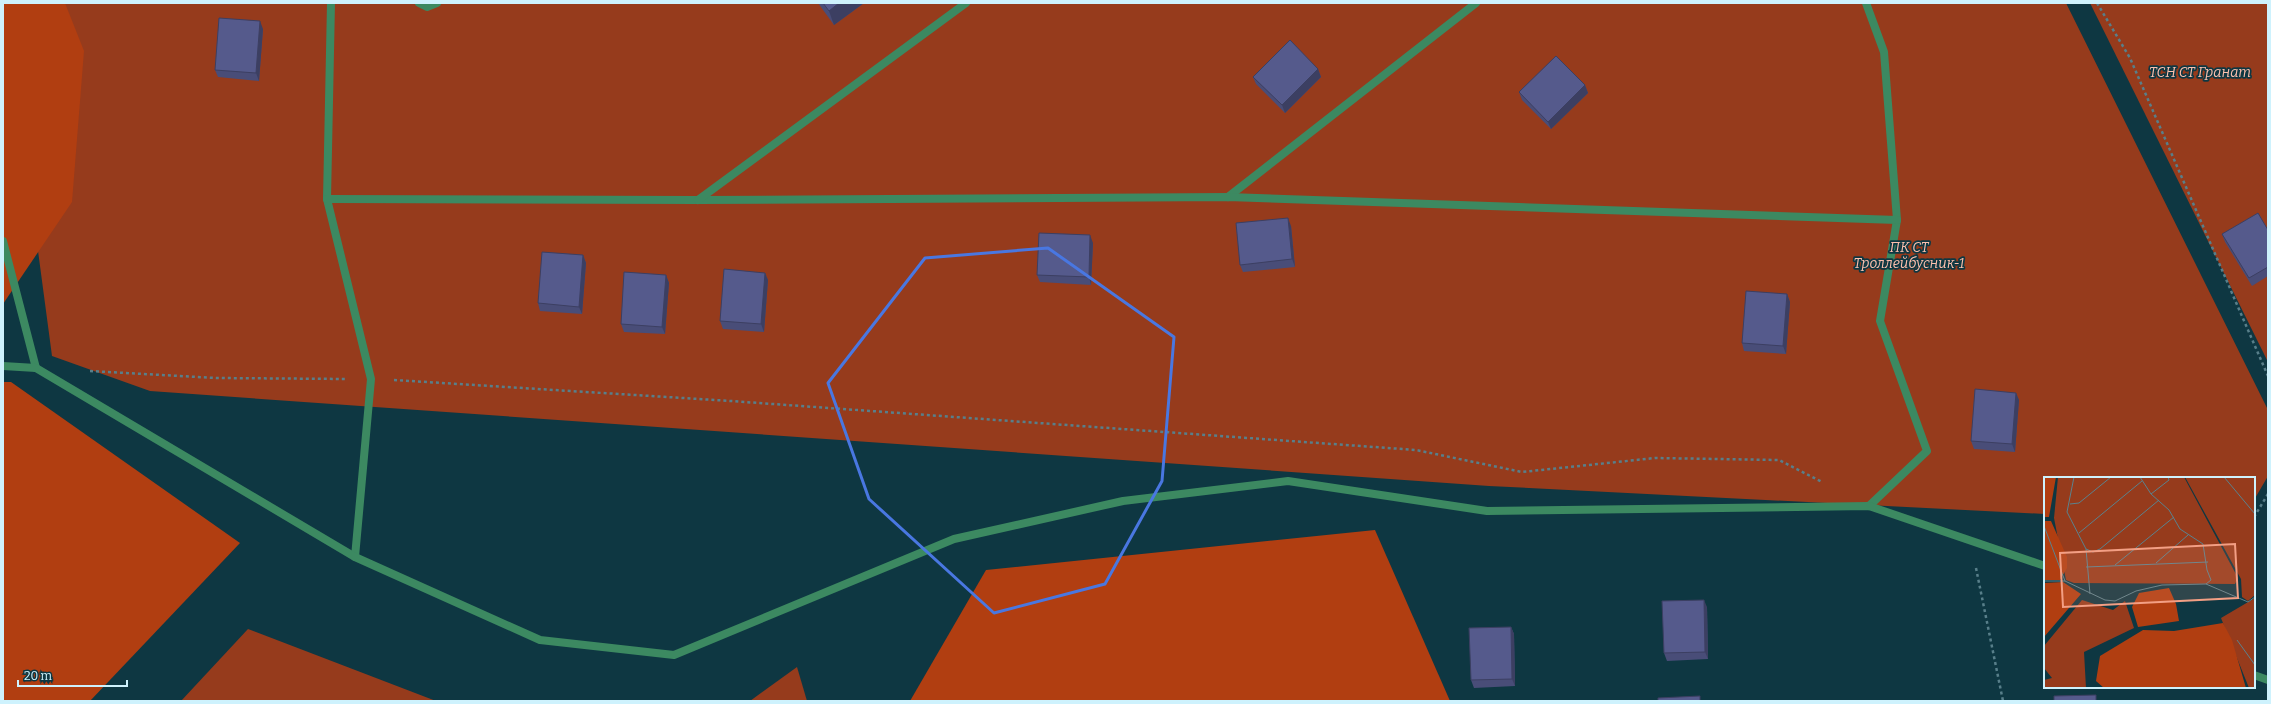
<svg xmlns="http://www.w3.org/2000/svg" width="2271" height="704" font-family="Bitter,serif">
<rect width="100%" height="100%" fill="#0e3742"/>
<g fill="#963b1c">
<path d="M 5,3 L 2066,3 L 2268,410 L 2268,476 L 2254,500 L 2254,478 L 2045,478 L 2045,514 L 1489,486 L 150,391 L 52,356 Z"/>
<path d="M 2090,3 L 2268,3 L 2268,362 Z"/>
<path d="M 248,629 L 436,701 L 181,701 Z"/>
<path d="M 797,667 L 807,701 L 750,701 Z"/>
</g>
<g fill="#b13e11">
<path d="M 3,3 L 65,3 L 84,51 L 72,202 L 3,304 Z"/>
<path d="M 3,382 L 11,382 L 240,543 L 90,701 L 3,701 Z"/>
<path d="M 1375,530 L 1450,701 L 910,701 L 986,570 Z"/>
</g>
<g fill="none" stroke-linecap="round" stroke-linejoin="round">
<g stroke="#587f8a" stroke-width="2.5" stroke-dasharray="3 3" stroke-linecap="butt">
<path d="M 2097,3 L 2130,58 L 2268,376"/>
<path d="M 90,371 L 216,378 L 347,379"/>
<path d="M 394,380 L 731,401 L 1416,450 L 1522,472 L 1655,458 L 1779,460 L 1822,482"/>
<path d="M 2254,517 L 2268,494"/>
<path d="M 1976,568 L 2003,701"/>
</g>
<g stroke="#3c8961" stroke-width="8">
<path d="M 331,3 L 327,199 L 371,379 L 355,557"/>
<path d="M 419,3 L 427,7 L 437,3"/>
<path d="M 1866,3 L 1884,52 L 1897,220 L 1880,321 L 1927,451 L 1869,506"/>
<path d="M 1228,197 L 1476,3"/>
<path d="M 327,199 L 698,200 L 1228,197 L 1897,220"/>
<path d="M 698,200 L 966,3"/>
</g>
<g stroke="#3c8961" stroke-width="8">
<path d="M 3,241 L 36,368"/>
<path d="M 3,366 L 36,368 L 355,557 L 540,640 L 674,655 L 954,539 L 1123,501 L 1288,481 L 1487,511 L 1869,506 L 2045,566"/>
<path d="M 2254,675 L 2268,680"/>
</g>
</g>
<g fill="#494d78">
<path d="M 818,3 L 864,3 L 834,25 Z"/>
<path d="M 263,29 L 259,81 L 218,77 L 215,70 Z"/>
<path d="M 1318,69 L 1321,77 L 1285,113 L 1256,84 L 1253,77 Z"/>
<path d="M 1585,85 L 1588,93 L 1551,129 L 1522,100 L 1519,92 Z"/>
<path d="M 1291,226 L 1295,267 L 1243,272 L 1240,265 Z"/>
<path d="M 2268,230 L 2268,276 L 2252,286 L 2225,242 L 2222,234 Z"/>
<path d="M 1093,243 L 1091,285 L 1040,282 L 1037,275 Z"/>
<path d="M 583,255 L 586,263 L 582,314 L 540,311 L 538,303 Z"/>
<path d="M 765,273 L 768,280 L 764,332 L 723,329 L 720,321 Z"/>
<path d="M 666,275 L 669,283 L 665,334 L 624,332 L 621,324 Z"/>
<path d="M 1787,294 L 1790,302 L 1786,354 L 1744,351 L 1742,343 Z"/>
<path d="M 2016,393 L 2019,400 L 2015,452 L 1974,449 L 1971,441 Z"/>
<path d="M 1707,607 L 1708,659 L 1667,661 L 1664,653 Z"/>
<path d="M 1511,627 L 1514,634 L 1515,686 L 1474,688 L 1471,680 Z"/>
</g>
<g fill="#3c3f62">
<path d="M 839,3 L 864,3 L 834,25 L 829,11 Z"/>
<path d="M 260,21 L 263,29 L 259,81 L 256,73 Z"/>
<path d="M 1318,69 L 1321,77 L 1285,113 L 1282,105 Z"/>
<path d="M 1585,85 L 1588,93 L 1551,129 L 1548,122 Z"/>
<path d="M 1288,218 L 1291,226 L 1295,267 L 1292,259 Z"/>
<path d="M 1090,235 L 1093,243 L 1091,285 L 1089,277 Z"/>
<path d="M 583,255 L 586,263 L 582,314 L 579,307 Z"/>
<path d="M 765,273 L 768,280 L 764,332 L 761,324 Z"/>
<path d="M 666,275 L 669,283 L 665,334 L 662,327 Z"/>
<path d="M 1787,294 L 1790,302 L 1786,354 L 1783,346 Z"/>
<path d="M 2016,393 L 2019,400 L 2015,452 L 2012,444 Z"/>
<path d="M 1704,600 L 1707,607 L 1708,659 L 1705,652 Z"/>
<path d="M 1511,627 L 1514,634 L 1515,686 L 1512,679 Z"/>
</g>
<g fill="#555a8c" stroke="#3c3f62">
<path d="M 823,3 L 839,3 L 829,11 Z"/>
<path d="M 219,18 L 260,21 L 256,73 L 215,70 Z"/>
<path d="M 1290,40 L 1318,69 L 1282,105 L 1253,77 Z"/>
<path d="M 1556,56 L 1585,85 L 1548,122 L 1519,92 Z"/>
<path d="M 2258,213 L 2268,230 L 2268,267 L 2249,278 L 2222,234 Z"/>
<path d="M 1288,218 L 1292,259 L 1240,265 L 1236,223 Z"/>
<path d="M 1039,233 L 1090,235 L 1089,277 L 1037,275 Z"/>
<path d="M 542,252 L 583,255 L 579,307 L 538,303 Z"/>
<path d="M 724,269 L 765,273 L 761,324 L 720,321 Z"/>
<path d="M 624,272 L 666,275 L 662,327 L 621,324 Z"/>
<path d="M 1746,291 L 1787,294 L 1783,346 L 1742,343 Z"/>
<path d="M 1975,389 L 2016,393 L 2012,444 L 1971,441 Z"/>
<path d="M 1704,600 L 1705,652 L 1664,653 L 1662,601 Z"/>
<path d="M 1511,627 L 1512,679 L 1471,680 L 1469,628 Z"/>
<path d="M 2096,695 L 2096,701 L 2054,701 L 2054,696 Z"/>
<path d="M 1700,696 L 1700,701 L 1658,701 L 1658,698 Z"/>
</g>
<path fill="none" stroke="#4977e1" stroke-width="3" stroke-linejoin="round" d="M 1048,248 L 1174,337 L 1162,481 L 1105,584 L 994,613 L 869,499 L 828,383 L 925,258 Z"/>
<g text-anchor="middle" dominant-baseline="central" stroke-width="3.5" stroke-linejoin="round" paint-order="stroke">
<g font-size="14" font-style="italic" fill="#fdc0ad" stroke="#0e3742">
<text x="2200" y="72">ТСН СТ Гранат</text>
<text x="1909" y="247">ПК СТ<tspan x="1909" dy="16">Троллейбусник-1</tspan></text>
</g>
</g>
<g transform="translate(2044 477)">
<rect width="211" height="211" fill="#0e3742"/>
<path d="M 14,0 L 140,0 L 194,101 L 191,107 L 30,106 L 22,103 L 10,41 ZM 141,0 L 211,0 L 211,118 L 204,124 L 198,120 L 197,102 ZM 211,121 L 211,211 L 205,211 L 177,141 ZM 38,123 L 69,133 L 81,124 L 90,151 L 40,175 L 42,211 L 0,211 L 0,203 L 8,201 L 0,191 L 0,169 Z" fill="#963b1c"/>
<path d="M 0,0 L 12,0 L 5,40 L 0,40 ZM 0,44 L 7,44 L 23,80 L 23,91 L 16,103 L 0,103 ZM 19,105 L 37,117 L 0,160 L 0,106 ZM 125,111 L 132,127 L 135,144 L 94,150 L 88,130 L 95,116 ZM 179,146 L 188,163 L 202,211 L 60,211 L 52,204 L 56,179 L 99,153 L 130,154 Z" fill="#b13e11"/>
<path fill="none" stroke="#5b828d" stroke-width="1" d="M 30,0 L 23,35 L 42,72 L 46,117M 96,0 L 107,17 L 125,33 L 136,52 L 159,67 L 163,93 L 167,103 L 162,107M 180,0 L 211,37M 107,17 L 125,3 L 124,0M 26,27 L 35,26 L 67,0M 0,49 L 21,104M 35,56 L 98,4M 42,72 L 49,75 L 56,72 L 115,23M 112,86 L 144,58M 71,88 L 130,40M 42,90 L 164,85M 0,104 L 21,104 L 61,123 L 71,124 L 92,114 L 118,108 L 162,107 L 204,125 L 211,120M 193,163 L 211,188"/>
<path fill="#f39f84" fill-opacity="0.15" stroke="#f39f84" stroke-width="2" d="M 191,67 L 194,121 L 19,130 L 16,76 Z"/>
<rect width="211" height="211" fill="none" stroke="#cef2fd" stroke-width="2"/>
</g>
<rect width="2271" height="704" fill="none" stroke="#cef2fd" stroke-width="8"/>
<path d="M18 680v6h109v-6" fill="none" stroke="#cef2fd" stroke-width="2"/>
<text x="24" y="680" font-size="12" fill="#cef2fd" stroke="#0e3742" stroke-width="3" paint-order="stroke">20 m</text>
</svg>
